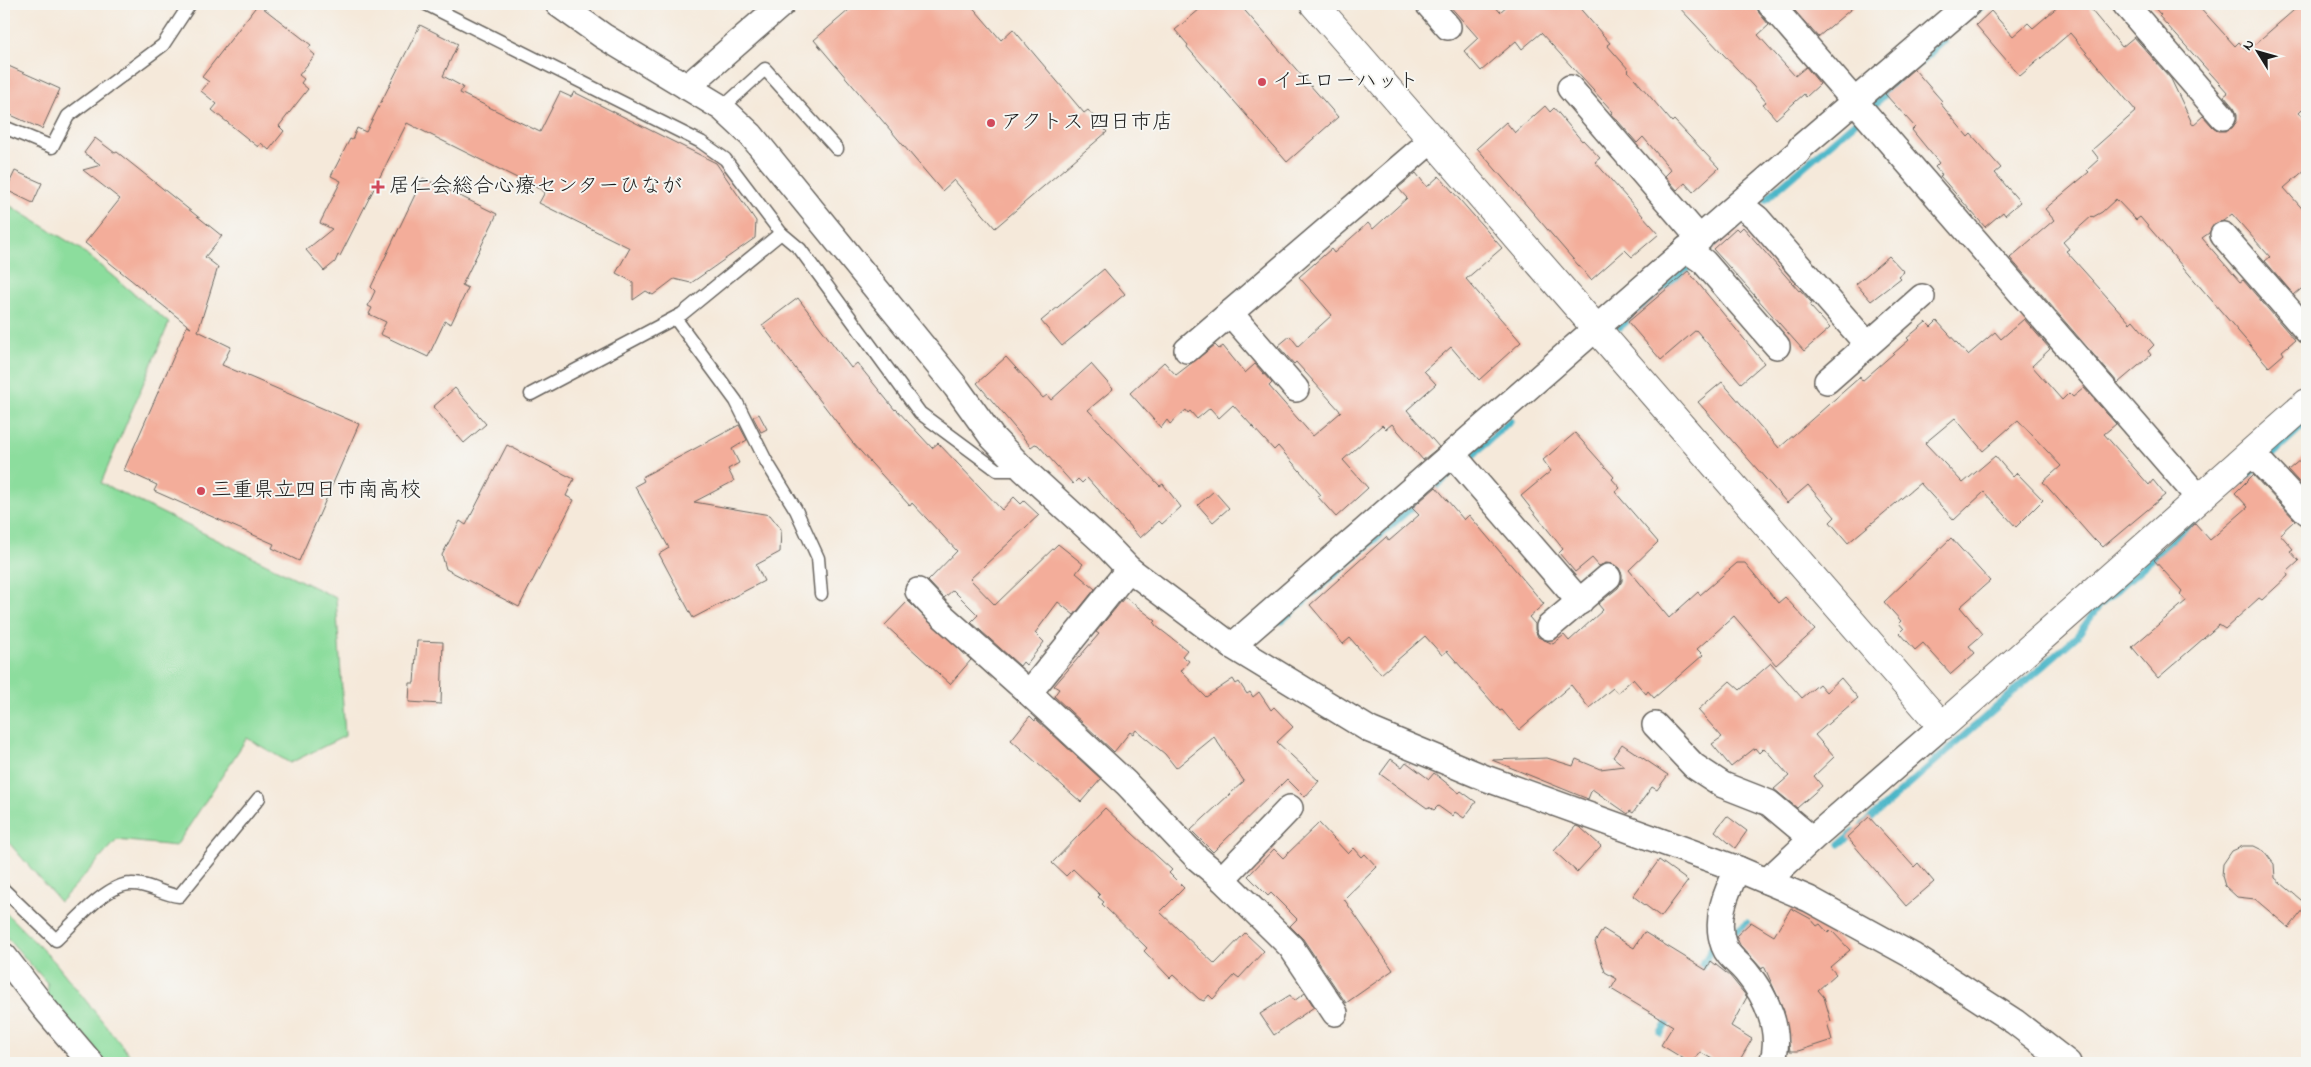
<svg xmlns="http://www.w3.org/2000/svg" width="2311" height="1067" font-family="'Indie Flower','Klee One',sans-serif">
<rect width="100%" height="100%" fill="#f6f6f2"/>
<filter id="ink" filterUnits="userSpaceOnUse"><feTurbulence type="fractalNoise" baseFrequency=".02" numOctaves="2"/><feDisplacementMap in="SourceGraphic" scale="10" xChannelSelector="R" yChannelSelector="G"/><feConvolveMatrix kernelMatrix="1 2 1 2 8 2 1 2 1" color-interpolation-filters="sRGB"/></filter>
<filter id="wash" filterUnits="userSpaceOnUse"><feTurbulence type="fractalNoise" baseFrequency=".0096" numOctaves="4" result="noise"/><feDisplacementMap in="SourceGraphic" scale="20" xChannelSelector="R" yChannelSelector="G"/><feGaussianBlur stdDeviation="1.12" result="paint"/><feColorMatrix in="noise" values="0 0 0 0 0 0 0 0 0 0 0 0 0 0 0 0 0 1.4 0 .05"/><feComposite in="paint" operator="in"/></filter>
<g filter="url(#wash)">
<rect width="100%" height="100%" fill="#f5e9da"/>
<g fill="#8cdd9d" stroke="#547c5c">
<path d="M 4,202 L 79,248 L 169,323 L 101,483 L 336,598 L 345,736 L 290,763 L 247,738 L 176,846 L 117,840 L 60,902 L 4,837 Z"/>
<path d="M 4,911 L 54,961 L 136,1063 L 104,1063 L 47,998 L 48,984 L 4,934 Z"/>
</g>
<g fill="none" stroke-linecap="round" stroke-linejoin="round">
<g stroke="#4bb6c8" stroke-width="7">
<path d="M 1974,13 L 1984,4"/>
<path d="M 1874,105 L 1944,41"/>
<path d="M 1765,200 L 1860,118"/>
<path d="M 1704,253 L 1736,226"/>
<path d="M 1620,327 L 1689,267"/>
<path d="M 2269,457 L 2307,422"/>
<path d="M 1469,459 L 1510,421"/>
<path d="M 1281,621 L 1449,475"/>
<path d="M 1863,825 L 2077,636 L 2099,606 L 2253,470"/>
<path d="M 1840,844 L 1855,832"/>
<path d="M 1733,933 L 1747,923"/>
<path d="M 1696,975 L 1713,947"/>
<path d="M 1661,1033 L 1671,1016"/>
</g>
</g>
<g id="blocks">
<g fill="#f3ad9a">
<path d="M 258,4 L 311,45 L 308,49 L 315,55 L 299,75 L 304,79 L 301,83 L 308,89 L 279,126 L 284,131 L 269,150 L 261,143 L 258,147 L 212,110 L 217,104 L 201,91 L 209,82 L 202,77 Z"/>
<path d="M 856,4 L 970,4 L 1001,40 L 1013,29 L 1084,113 L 1088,110 L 1107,132 L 995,228 L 954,180 L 942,191 L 814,40 Z"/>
<path d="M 1206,4 L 1239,4 L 1338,117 L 1287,162 L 1187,47 L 1188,45 L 1175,30 Z"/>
<path d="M 1448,4 L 1493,4 L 1500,12 L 1509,4 L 1576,4 L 1610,43 L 1607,45 L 1629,70 L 1628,71 L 1672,122 L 1674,120 L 1719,168 L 1693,192 L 1685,183 L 1677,190 L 1665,176 L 1671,170 L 1643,137 L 1637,143 L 1611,113 L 1613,112 L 1541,33 L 1522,49 L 1516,41 L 1481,71 L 1464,51 L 1478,38 Z"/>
<path d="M 1676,4 L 1756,4 L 1759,13 L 1769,25 L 1758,35 L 1795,76 L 1806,67 L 1820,84 L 1806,97 L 1804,94 L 1776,119 L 1763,104 L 1766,102 L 1753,86 Z"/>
<path d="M 1789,4 L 1857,4 L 1818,37 Z"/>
<path d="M 2061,4 L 2086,4 L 2122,47 L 2134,37 L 2171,79 L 2193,125 L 2203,116 L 2213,127 L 2219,131 L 2225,131 L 2232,128 L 2237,121 L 2237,114 L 2234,108 L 2224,96 L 2228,93 L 2159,16 L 2161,15 L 2151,4 L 2197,4 L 2235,46 L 2239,42 L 2247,51 L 2301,4 L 2307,4 L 2307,105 L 2299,113 L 2307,123 L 2307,168 L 2284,188 L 2307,214 L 2307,284 L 2294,295 L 2265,261 L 2270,257 L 2232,214 L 2223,221 L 2214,224 L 2209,233 L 2202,238 L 2240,282 L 2243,280 L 2295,340 L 2282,351 L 2284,354 L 2269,367 L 2140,217 L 2136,220 L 2116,199 L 2102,212 L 2093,217 L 2092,216 L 2063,242 L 2069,249 L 2066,251 L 2100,289 L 2130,323 L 2133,320 L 2154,345 L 2148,351 L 2151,355 L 2118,383 L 2010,258 L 2054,220 L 2045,209 L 2089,172 L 2087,170 L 2099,159 L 2092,150 L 2136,111 L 2070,33 L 2020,76 L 1976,25 L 1991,11 L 2013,36 L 2028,23 L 2033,28 Z"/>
<path d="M 420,25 L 458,44 L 443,76 L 463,87 L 460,93 L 540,132 L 560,92 L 571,97 L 574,92 L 716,163 L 756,221 L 755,238 L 691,283 L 674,279 L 653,295 L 646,291 L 633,300 L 633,282 L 616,273 L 630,248 L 539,203 L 545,192 L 407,123 L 340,256 L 338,255 L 335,262 L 324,271 L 306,250 L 332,229 L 320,223 L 341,181 L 331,176 L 350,139 L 352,140 L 357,128 L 366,132 Z"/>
<path d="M 4,64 L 60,89 L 42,129 L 4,112 Z"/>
<path d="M 1914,69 L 1942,101 L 1940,103 L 1968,137 L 1971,134 L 2001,168 L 1995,173 L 2020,202 L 2005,215 L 2003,212 L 1985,227 L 1940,176 L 1942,175 L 1935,167 L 1939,163 L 1912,130 L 1915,127 L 1885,94 Z"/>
<path d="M 1545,106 L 1550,112 L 1554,108 L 1582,141 L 1583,140 L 1600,158 L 1595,162 L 1659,234 L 1632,257 L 1625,250 L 1591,280 L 1477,148 L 1506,122 L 1515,133 Z"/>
<path d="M 95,138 L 115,153 L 117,152 L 222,236 L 205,257 L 218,267 L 198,331 L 231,347 L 222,365 L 359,424 L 299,561 L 272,548 L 274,544 L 154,491 L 157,485 L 124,470 L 187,326 L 191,328 L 85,243 L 120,199 L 83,170 L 101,165 L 84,153 Z"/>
<path d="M 15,171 L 42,183 L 33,203 L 6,190 Z"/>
<path d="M 1416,173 L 1427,187 L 1439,176 L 1502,248 L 1466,279 L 1521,342 L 1479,380 L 1451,347 L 1424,371 L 1436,384 L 1407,410 L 1439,447 L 1423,460 L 1392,424 L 1386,429 L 1382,425 L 1343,460 L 1368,488 L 1336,517 L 1318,497 L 1321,495 L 1278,446 L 1274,450 L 1233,405 L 1219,418 L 1210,408 L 1197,419 L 1190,411 L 1188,413 L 1186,410 L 1170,424 L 1167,420 L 1161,428 L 1130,393 L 1164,362 L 1176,375 L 1215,345 L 1219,349 L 1223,346 L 1245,373 L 1255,364 L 1272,383 L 1269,386 L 1313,436 L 1341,412 L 1296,362 L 1294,364 L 1278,346 L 1290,336 L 1298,346 L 1332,315 L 1299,277 L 1331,249 L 1334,253 L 1368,223 L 1373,229 L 1407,198 L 1398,188 Z"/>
<path d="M 423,178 L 497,214 L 462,285 L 468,288 L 451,324 L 445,321 L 428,357 L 380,334 L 386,322 L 369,314 L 372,308 L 368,306 L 375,291 L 371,287 Z"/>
<path d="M 1743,227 L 1799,291 L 1800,290 L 1812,303 L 1810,306 L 1830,328 L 1804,351 L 1713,249 L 1736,228 L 1739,231 Z"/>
<path d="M 1889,256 L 1904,272 L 1899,276 L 1901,278 L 1871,301 L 1856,284 Z"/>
<path d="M 1104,269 L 1125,294 L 1062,346 L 1041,321 Z"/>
<path d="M 1688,271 L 1764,363 L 1741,383 L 1696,330 L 1661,360 L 1628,322 Z"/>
<path d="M 798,298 L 851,368 L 857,363 L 895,410 L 896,409 L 932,448 L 938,443 L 1002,510 L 1014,497 L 1021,504 L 1024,501 L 1039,515 L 970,579 L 995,605 L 1058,544 L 1083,564 L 1076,573 L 1095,589 L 1074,615 L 1058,602 L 1035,633 L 1044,642 L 1026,665 L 1023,662 L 1020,666 L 971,622 L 978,615 L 953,590 L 944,598 L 928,581 L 957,551 L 912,503 L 910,506 L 852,442 L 762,325 Z"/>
<path d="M 2024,319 L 2050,349 L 2032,366 L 2062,400 L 2069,393 L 2073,397 L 2084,388 L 2116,424 L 2104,434 L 2149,485 L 2153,480 L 2165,495 L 2103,547 L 2095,539 L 2094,540 L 2043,482 L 2061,466 L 2018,420 L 1983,451 L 1955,418 L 1925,443 L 1963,483 L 1995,456 L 2013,477 L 2017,473 L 2043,500 L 2016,527 L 1984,492 L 1954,520 L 1920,483 L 1848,543 L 1830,522 L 1835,517 L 1808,485 L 1787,503 L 1698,402 L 1722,382 L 1779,448 L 1860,377 L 1862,381 L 1909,340 L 1907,338 L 1926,322 L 1931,327 L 1937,321 L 1968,355 L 1995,332 L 2001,339 Z"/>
<path d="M 1006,357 L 1043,398 L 1047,395 L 1051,400 L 1091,364 L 1113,389 L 1088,410 L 1160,486 L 1163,484 L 1181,507 L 1162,524 L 1159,521 L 1140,538 L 1087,478 L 1082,483 L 1078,479 L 1073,484 L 1038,445 L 1035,444 L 1031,447 L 977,383 Z"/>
<path d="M 455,388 L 486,424 L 464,443 L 433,407 Z"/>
<path d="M 759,414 L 767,429 L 761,432 L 753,417 Z"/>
<path d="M 739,425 L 747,440 L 732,449 L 739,463 L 728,469 L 734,481 L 694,502 L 770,515 L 781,529 L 780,552 L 756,565 L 764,581 L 693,618 L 659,554 L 669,548 L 635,486 L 644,481 L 642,477 Z"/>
<path d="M 1575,433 L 1614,477 L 1612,479 L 1620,488 L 1615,492 L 1658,542 L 1629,570 L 1669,618 L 1698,592 L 1700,595 L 1737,563 L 1745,563 L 1778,603 L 1785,597 L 1815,630 L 1776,665 L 1734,616 L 1697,649 L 1703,655 L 1654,698 L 1648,691 L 1646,694 L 1633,679 L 1617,693 L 1613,688 L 1589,708 L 1571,685 L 1519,730 L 1502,710 L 1500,711 L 1447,651 L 1442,655 L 1425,636 L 1381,674 L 1350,638 L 1343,644 L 1310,605 L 1386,537 L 1389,541 L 1419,515 L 1412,508 L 1436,487 L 1464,520 L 1469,515 L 1544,604 L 1529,617 L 1535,624 L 1535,630 L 1538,637 L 1553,644 L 1564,635 L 1569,641 L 1603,610 L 1598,604 L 1618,588 L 1622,581 L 1622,574 L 1619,568 L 1613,564 L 1606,563 L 1599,566 L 1592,558 L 1575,572 L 1559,553 L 1563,549 L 1521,496 L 1551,471 L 1543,460 Z"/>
<path d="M 507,445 L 574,479 L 566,496 L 574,500 L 519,607 L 446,569 L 442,555 L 460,521 L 466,525 Z"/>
<path d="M 2307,454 L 2307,491 L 2288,470 Z"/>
<path d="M 2253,475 L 2295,520 L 2280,534 L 2293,549 L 2290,551 L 2299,561 L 2287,572 L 2288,576 L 2262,600 L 2259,598 L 2225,629 L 2219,625 L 2158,678 L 2132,647 L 2186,601 L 2180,594 L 2182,591 L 2154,560 L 2195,523 L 2210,540 L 2248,507 L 2235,493 Z"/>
<path d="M 1214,491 L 1229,508 L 1213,522 L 1198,505 Z"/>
<path d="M 1951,538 L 1990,581 L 1960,607 L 1983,634 L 1969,646 L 1975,653 L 1951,674 L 1923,643 L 1915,650 L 1900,633 L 1904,629 L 1899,623 L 1901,621 L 1884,602 Z"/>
<path d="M 1125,597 L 1156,621 L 1154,623 L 1156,626 L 1187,650 L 1182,656 L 1189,661 L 1181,671 L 1206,697 L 1233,679 L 1236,684 L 1239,682 L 1247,694 L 1250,692 L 1253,697 L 1259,692 L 1271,710 L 1274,707 L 1293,727 L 1277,742 L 1319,781 L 1305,797 L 1287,779 L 1213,852 L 1191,830 L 1244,781 L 1214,737 L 1176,768 L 1165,754 L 1136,730 L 1133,734 L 1130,732 L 1114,752 L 1054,696 L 1059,689 L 1054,686 L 1099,634 L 1096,632 Z"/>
<path d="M 908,601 L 971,660 L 950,684 L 885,625 Z"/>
<path d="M 417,641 L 443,642 L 441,704 L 409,702 L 410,683 L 414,683 Z"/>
<path d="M 1771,663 L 1802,698 L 1819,684 L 1826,692 L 1841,678 L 1858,698 L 1815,735 L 1834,757 L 1814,776 L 1822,786 L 1797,808 L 1774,789 L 1789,776 L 1764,748 L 1759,753 L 1755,748 L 1731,767 L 1712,744 L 1722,737 L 1698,710 L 1730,681 L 1740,690 Z"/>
<path d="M 1030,716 L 1035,721 L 1036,719 L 1101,779 L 1081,802 L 1011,740 Z"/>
<path d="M 1622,744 L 1668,775 L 1657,790 L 1652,787 L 1633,813 L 1630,811 L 1628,814 L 1592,789 L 1588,799 L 1492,760 L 1547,758 L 1573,766 L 1576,759 L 1600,769 L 1624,766 L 1613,757 Z"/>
<path d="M 1391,759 L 1402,767 L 1406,762 L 1429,779 L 1434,773 L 1459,793 L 1461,791 L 1476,802 L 1464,818 L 1455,812 L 1452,816 L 1438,806 L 1434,810 L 1429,807 L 1427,808 L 1380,774 Z"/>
<path d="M 1105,808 L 1172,870 L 1169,873 L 1184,888 L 1160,912 L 1201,951 L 1215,964 L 1245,933 L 1264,951 L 1239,978 L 1235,975 L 1213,999 L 1209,995 L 1204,1001 L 1199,999 L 1173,975 L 1170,978 L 1144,951 L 1147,948 L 1102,904 L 1104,902 L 1098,897 L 1100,895 L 1073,869 L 1066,876 L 1052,863 Z"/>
<path d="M 1727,816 L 1747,831 L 1735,848 L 1715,831 Z"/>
<path d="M 1869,817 L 1914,867 L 1918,863 L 1934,882 L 1906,906 L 1847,837 Z"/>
<path d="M 1319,823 L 1348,854 L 1354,848 L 1362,857 L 1365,854 L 1377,867 L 1344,899 L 1393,970 L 1346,1003 L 1303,939 L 1290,926 L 1297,919 L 1271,893 L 1268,896 L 1248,876 L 1274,849 L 1283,858 Z"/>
<path d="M 1576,826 L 1581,828 L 1601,846 L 1577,872 L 1554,851 Z"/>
<path d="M 2243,846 L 2254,846 L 2264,851 L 2274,864 L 2275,878 L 2307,905 L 2289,928 L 2255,899 L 2237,897 L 2225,886 L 2222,876 L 2223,864 L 2232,851 Z"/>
<path d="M 1659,860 L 1688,881 L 1661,917 L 1633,896 Z"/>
<path d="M 1791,908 L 1811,919 L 1817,926 L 1820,924 L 1828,933 L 1831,930 L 1850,950 L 1830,967 L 1836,974 L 1818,990 L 1824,997 L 1831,1021 L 1827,1022 L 1832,1040 L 1798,1051 L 1790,1051 L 1784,1011 L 1764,966 L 1762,969 L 1740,945 L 1736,936 L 1751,922 L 1774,936 Z"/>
<path d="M 1603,929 L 1634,948 L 1644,932 L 1706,970 L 1711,961 L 1730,976 L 1747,997 L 1731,1026 L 1752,1039 L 1738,1063 L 1719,1063 L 1700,1052 L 1693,1062 L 1689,1062 L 1661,1045 L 1673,1026 L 1611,989 L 1617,979 L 1605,972 L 1595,942 Z"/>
<path d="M 1305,993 L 1314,1007 L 1274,1035 L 1260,1014 L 1290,995 L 1294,1001 Z"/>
</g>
</g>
</g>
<g filter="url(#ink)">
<use href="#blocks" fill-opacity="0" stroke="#68645e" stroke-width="1"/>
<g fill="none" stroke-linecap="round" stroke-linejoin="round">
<g stroke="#68645e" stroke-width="15">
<g id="service">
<path d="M 426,4 L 701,142 L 725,159 L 781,233 L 800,249 L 920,413 L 997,470 L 1023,470"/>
<path d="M 722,108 L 765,69 L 837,149"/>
<path d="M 4,127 L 52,147 L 68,116 L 163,45 L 190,4"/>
<path d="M 675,318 L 736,401 L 766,461 L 796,510 L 818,558 L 821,594"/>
<path d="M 531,394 L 682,314 L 781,233"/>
<path d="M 4,890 L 56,940 C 73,924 106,884 131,884 C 148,883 163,895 179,896 L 259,798"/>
</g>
</g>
<g stroke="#68645e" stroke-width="28">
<g id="minor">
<path d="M 558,4 L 603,36 L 722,108 L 751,135 L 956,387 L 992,437 L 1024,470 L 1105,544 L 1129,569 L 1232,646 L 1370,730 L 1485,778 L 1738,869 L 1809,899 L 1913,956 L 2015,1022 L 2068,1063"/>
<path d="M 1428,4 L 1448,27"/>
<path d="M 1770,4 L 2199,498"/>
<path d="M 2125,4 L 2223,117"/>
<path d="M 687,87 L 782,4"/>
<path d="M 1570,88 L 1700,239"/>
<path d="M 1739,204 L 1757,218 L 1867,344"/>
<path d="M 2223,235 L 2307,331"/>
<path d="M 1686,249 L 1704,262 L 1777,346"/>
<path d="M 1230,313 L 1296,389"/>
<path d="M 1187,350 L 1433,139"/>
<path d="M 1827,381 L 1922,297"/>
<path d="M 2251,452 L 2307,512"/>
<path d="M 1453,455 L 1580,602"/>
<path d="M 918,591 L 937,611 L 1029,693 L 1129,569"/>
<path d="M 1549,627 L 1608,577"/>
<path d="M 1232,646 L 1798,152 L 1801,147 L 1968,4"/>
<path d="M 1029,693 L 1126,783 L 1197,858 L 1222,879 L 1290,808"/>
<path d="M 1655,725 L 1694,766 L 1723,785 L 1769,803 L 1812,839"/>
<path d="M 1738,869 C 1726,892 1714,920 1724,946 C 1728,957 1738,962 1746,972 C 1766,996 1783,1031 1772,1063"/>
<path d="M 1222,879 L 1291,947 L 1335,1013"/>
<path d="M 1767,881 L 1812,839 L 1942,726"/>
<path d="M 4,956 L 45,1009 L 91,1063"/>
</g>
</g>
<g stroke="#68645e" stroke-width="30">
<path id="tertiary" d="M 1314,4 L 1942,726 L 2307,403"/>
</g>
<use href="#service" stroke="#fff" stroke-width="12"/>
<use href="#minor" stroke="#fff" stroke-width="25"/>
<use href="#tertiary" stroke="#fff" stroke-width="28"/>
</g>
</g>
<g fill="#d1495b" stroke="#f6f6f2" stroke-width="2">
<circle cx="1262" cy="82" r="5"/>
<circle cx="991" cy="123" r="5"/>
<path d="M375.5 179.5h5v5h5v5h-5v5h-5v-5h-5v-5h5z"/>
<circle cx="201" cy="491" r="5"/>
</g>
<g text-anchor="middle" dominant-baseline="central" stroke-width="4" stroke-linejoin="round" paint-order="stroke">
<g font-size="21" fill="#1c1c1c" stroke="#f6f6f2" text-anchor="start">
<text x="1272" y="82">イエローハット</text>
<text x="1001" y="123">アクトス 四日市店</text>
<text x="389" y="187">居仁会総合心療センターひなが</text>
<text x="211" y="491">三重県立四日市南高校</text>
</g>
</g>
<rect width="2311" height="1067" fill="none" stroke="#f6f6f2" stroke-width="20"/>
<g transform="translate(2258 52) rotate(307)" stroke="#f6f6f2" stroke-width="4" paint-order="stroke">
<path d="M0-4L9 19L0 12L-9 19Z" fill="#1c1c1c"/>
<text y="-8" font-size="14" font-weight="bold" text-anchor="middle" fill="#1c1c1c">N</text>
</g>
</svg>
